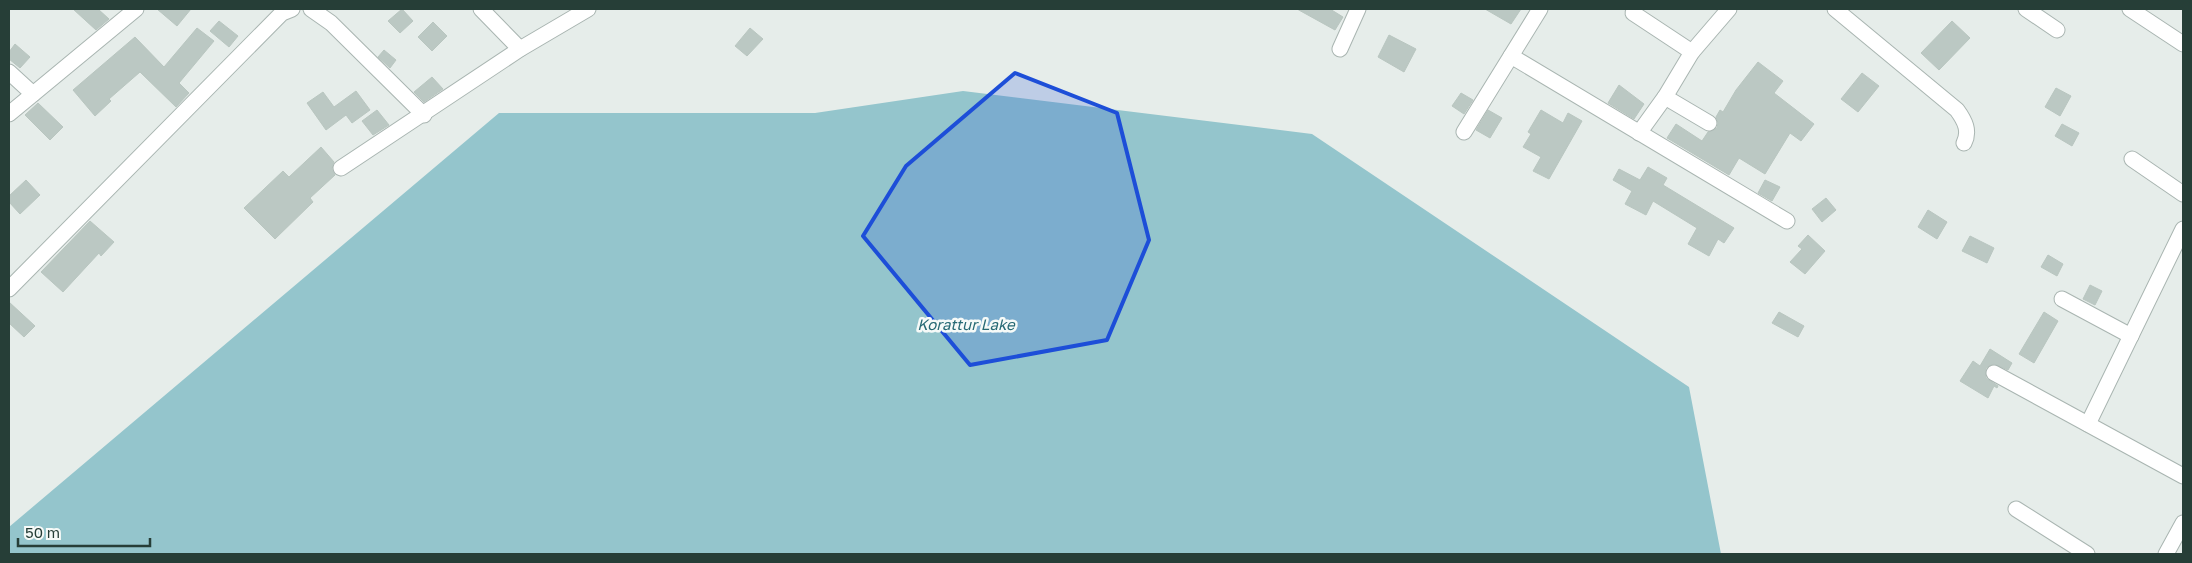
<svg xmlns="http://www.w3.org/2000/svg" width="2192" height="563" font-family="'Golos Text',sans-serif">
<rect width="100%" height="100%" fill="#e6edea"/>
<path fill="#94c5cc" d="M 963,91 L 1312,134 L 1689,387 L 1721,554 L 9,554 L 9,527 L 499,113 L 815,113 Z"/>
<g fill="#bbc8c3" stroke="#b9c6c0">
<path d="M 73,9 L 98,9 L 109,19 L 96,30 Z"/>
<path d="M 157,9 L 191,9 L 177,26 Z"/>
<path d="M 402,9 L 413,21 L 400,33 L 388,21 Z"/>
<path d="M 1297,9 L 1330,9 L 1343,17 L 1335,30 Z"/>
<path d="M 1485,9 L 1521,9 L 1511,24 Z"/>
<path d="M 219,21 L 238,36 L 229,47 L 210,31 Z"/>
<path d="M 1952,21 L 1970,38 L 1939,70 L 1921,53 Z"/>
<path d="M 433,22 L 447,36 L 432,51 L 418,37 Z"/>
<path d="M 197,28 L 214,41 L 179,83 L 189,93 L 176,107 L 140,72 L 109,99 L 111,101 L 95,116 L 73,90 L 135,37 L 164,67 Z"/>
<path d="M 750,28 L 763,39 L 747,56 L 735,46 Z"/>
<path d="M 1389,35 L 1416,49 L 1404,72 L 1378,57 Z"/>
<path d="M 15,44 L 30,57 L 20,68 L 9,59 L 9,52 Z"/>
<path d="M 384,50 L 396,60 L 390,68 L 378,57 Z"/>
<path d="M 1758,62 L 1783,81 L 1774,93 L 1814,124 L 1801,141 L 1790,133 L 1765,174 L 1739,158 L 1729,175 L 1667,138 L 1676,124 L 1702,141 L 1708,132 L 1717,128 L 1718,123 L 1716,117 L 1720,110 L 1723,112 L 1736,90 Z"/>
<path d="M 1862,73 L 1879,86 L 1858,112 L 1841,99 Z"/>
<path d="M 432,77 L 443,89 L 424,102 L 414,92 Z"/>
<path d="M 1619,85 L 1644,104 L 1634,119 L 1608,103 Z"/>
<path d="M 2056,88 L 2071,96 L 2060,116 L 2045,107 Z"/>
<path d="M 356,91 L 370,110 L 352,123 L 346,115 L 326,130 L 307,103 L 323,92 L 334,107 Z"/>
<path d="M 1461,93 L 1473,100 L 1464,114 L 1452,106 Z"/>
<path d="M 38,103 L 63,127 L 50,140 L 25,115 Z"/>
<path d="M 377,110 L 389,125 L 373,135 L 362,121 Z"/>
<path d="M 1488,110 L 1502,118 L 1490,138 L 1476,130 Z"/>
<path d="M 1541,110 L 1563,123 L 1568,113 L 1582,121 L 1549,179 L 1533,171 L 1541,157 L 1523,147 L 1531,134 L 1528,132 Z"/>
<path d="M 2062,124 L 2079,133 L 2072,146 L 2055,136 Z"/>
<path d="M 321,147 L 334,162 L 332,169 L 335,175 L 310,198 L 313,202 L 275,239 L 244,208 L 283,171 L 289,177 Z"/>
<path d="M 1648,167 L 1667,178 L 1663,185 L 1734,228 L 1724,243 L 1718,239 L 1709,256 L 1688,244 L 1697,228 L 1653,201 L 1646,215 L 1625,204 L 1632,191 L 1613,180 L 1619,169 L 1640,180 Z"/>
<path d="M 26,180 L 40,195 L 20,214 L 9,202 L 9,196 Z"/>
<path d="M 1765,180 L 1780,187 L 1772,201 L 1758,193 Z"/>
<path d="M 1826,198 L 1836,210 L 1822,222 L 1812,209 Z"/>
<path d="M 1928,210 L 1947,222 L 1937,239 L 1918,227 Z"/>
<path d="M 90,221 L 114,242 L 101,256 L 99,253 L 63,292 L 41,272 Z"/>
<path d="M 1808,235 L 1825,251 L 1805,274 L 1790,262 L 1802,249 L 1798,246 Z"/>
<path d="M 1970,236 L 1994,248 L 1987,263 L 1962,251 Z"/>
<path d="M 2048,255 L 2063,264 L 2057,276 L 2041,267 Z"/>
<path d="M 2090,285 L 2102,291 L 2095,305 L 2083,299 Z"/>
<path d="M 9,302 L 35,326 L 24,337 L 9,323 Z"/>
<path d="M 1779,312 L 1804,326 L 1798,337 L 1772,323 Z"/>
<path d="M 2044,312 L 2058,321 L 2034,363 L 2019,354 Z"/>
<path d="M 1990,349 L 2012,363 L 2008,370 L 1994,364 L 1986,368 L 1986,378 L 1998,386 L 1997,388 L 1994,386 L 1988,398 L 1960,381 L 1973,361 L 1980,366 Z"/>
</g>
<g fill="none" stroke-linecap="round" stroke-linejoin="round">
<g stroke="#a9b5b1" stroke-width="17">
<g id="street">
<path d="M 311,9 L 331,23 L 424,115"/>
<path d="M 481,9 L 520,49"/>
<path d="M 1835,9 L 1957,110 C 1965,121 1970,131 1964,143"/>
<path d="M 2026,9 L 2057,30"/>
<path d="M 2130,9 L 2183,44"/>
<path d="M 1633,13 L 1692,52"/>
<path d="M 1340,49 L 1358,9"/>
<path d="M 1511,56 L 1787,221"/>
<path d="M 9,72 L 33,94"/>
<path d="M 1665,97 L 1709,123"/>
<path d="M 9,114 L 136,9"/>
<path d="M 1464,132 L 1540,9"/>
<path d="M 1639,133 L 1665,97 L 1692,52 L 1729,9"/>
<path d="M 2132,159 L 2183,194"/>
<path d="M 341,168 L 520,49 L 588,9"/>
<path d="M 9,289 L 282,13 L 292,9"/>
<path d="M 2062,299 L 2131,336"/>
<path d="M 1994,373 L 2183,476"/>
<path d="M 2088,424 L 2183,229"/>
<path d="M 2016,509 L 2087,554"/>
<path d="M 2166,554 L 2183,523"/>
</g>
</g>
<use href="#street" stroke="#fff" stroke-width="15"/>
</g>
<path fill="#1d4ed8" fill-opacity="0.2" stroke="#1d4ed8" stroke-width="4" stroke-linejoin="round" d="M 1015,73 L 1117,113 L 1149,240 L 1107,340 L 970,365 L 863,236 L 906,166 Z"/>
<g text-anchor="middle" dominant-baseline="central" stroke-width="5" stroke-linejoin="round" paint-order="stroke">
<g font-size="15" font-style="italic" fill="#266974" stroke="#f6faf8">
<text x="966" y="324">Korattur Lake</text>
</g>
</g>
<rect width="2192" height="563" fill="none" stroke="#263e37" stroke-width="20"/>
<path d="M18 538v8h132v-8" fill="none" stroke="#263e37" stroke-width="2.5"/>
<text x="25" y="538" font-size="15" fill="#263e37" stroke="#f6faf8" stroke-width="4" paint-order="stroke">50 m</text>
</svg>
